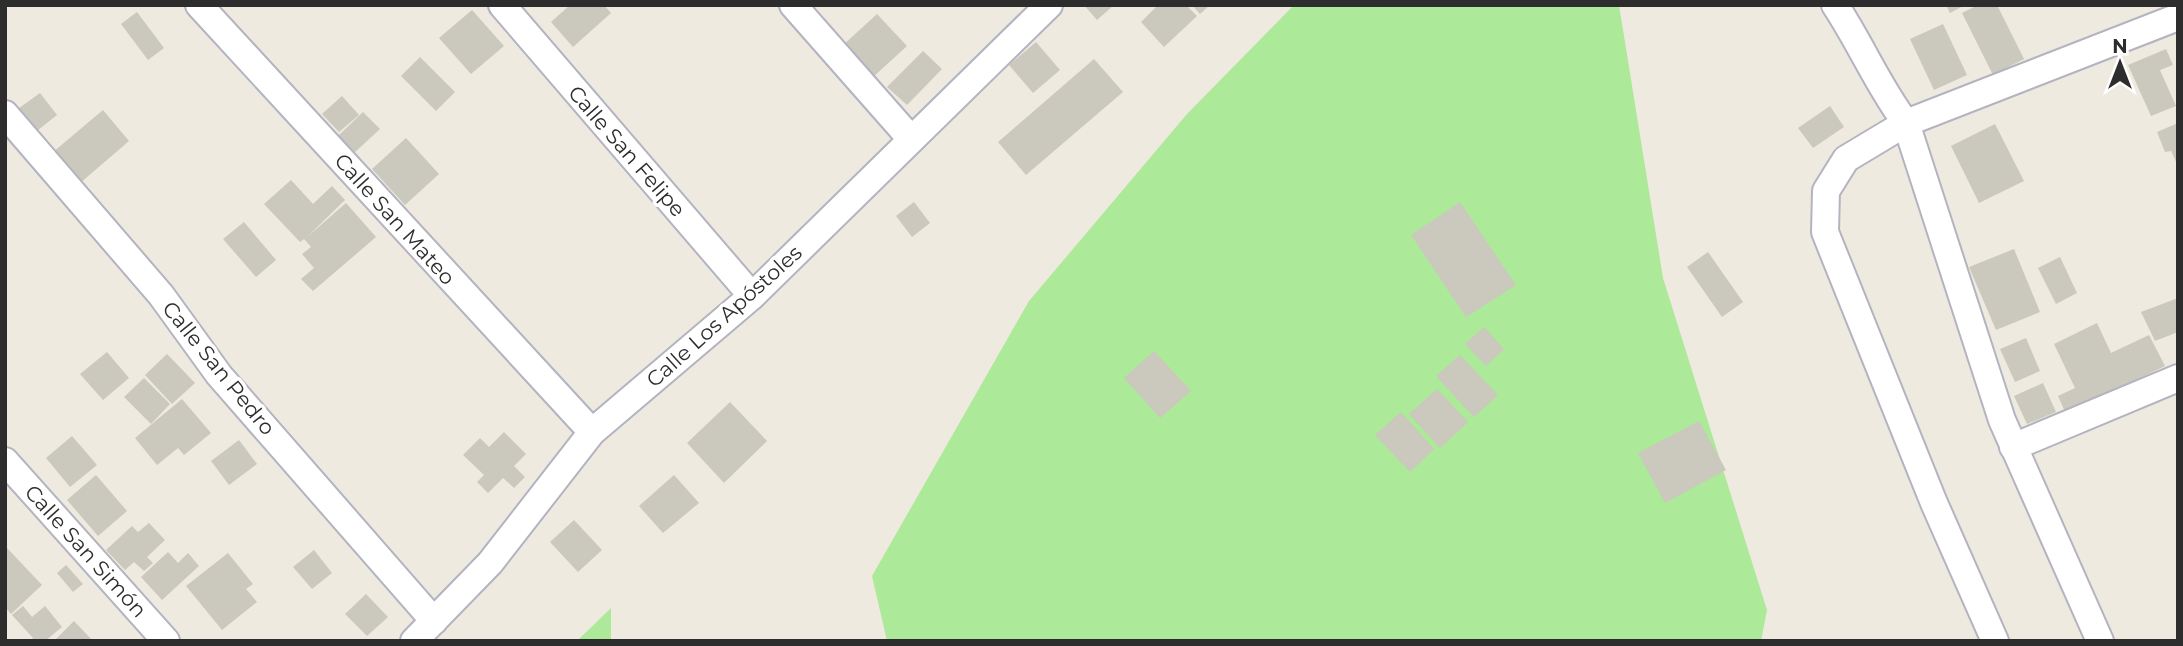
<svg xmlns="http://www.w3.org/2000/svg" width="2183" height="646" font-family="Montserrat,sans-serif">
<rect width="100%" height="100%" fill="#efeadf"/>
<g fill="#ace998">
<path d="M 1294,5 L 1619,5 L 1663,278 L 1767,610 L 1761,641 L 887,641 L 872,576 L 1029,301 L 1187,114 Z"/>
<path d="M 611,608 L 611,641 L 577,641 Z"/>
</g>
<g fill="#cbc8bd">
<path d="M 570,5 L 604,5 L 611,13 L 573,47 L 551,22 Z"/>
<path d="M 1084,5 L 1114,5 L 1097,20 Z"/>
<path d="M 1158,5 L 1186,5 L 1197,16 L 1164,47 L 1141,22 Z"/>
<path d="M 1192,5 L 1210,5 L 1200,14 Z"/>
<path d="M 1946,5 L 1965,5 L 1950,13 Z"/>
<path d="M 1978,5 L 1997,5 L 2024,59 L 1993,75 L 1962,13 Z"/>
<path d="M 472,10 L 504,46 L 471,74 L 439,38 Z"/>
<path d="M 137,12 L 164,48 L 148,60 L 121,24 Z"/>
<path d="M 877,14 L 907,46 L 872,78 L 842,46 Z"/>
<path d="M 1943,24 L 1967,75 L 1934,90 L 1910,39 Z"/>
<path d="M 1036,42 L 1060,70 L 1033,93 L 1009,65 Z"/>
<path d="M 2166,49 L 2173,65 L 2160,70 L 2176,106 L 2151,116 L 2128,65 Z"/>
<path d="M 923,51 L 942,69 L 907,105 L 887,87 Z"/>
<path d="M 420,57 L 455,92 L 436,111 L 401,76 Z"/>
<path d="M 1094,59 L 1123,92 L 1026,175 L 998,142 Z"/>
<path d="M 40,93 L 57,115 L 33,134 L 15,111 Z"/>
<path d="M 342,96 L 359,115 L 339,132 L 322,114 Z"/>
<path d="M 1830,106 L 1844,127 L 1813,148 L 1798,128 Z"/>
<path d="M 103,110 L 129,141 L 79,184 L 52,153 Z"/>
<path d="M 363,112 L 380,129 L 354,153 L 337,137 Z"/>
<path d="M 2178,123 L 2178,166 L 2171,151 L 2165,152 L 2157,132 Z"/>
<path d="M 1995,124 L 2024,181 L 1979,203 L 1951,146 Z"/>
<path d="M 406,138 L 439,174 L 405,205 L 372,169 Z"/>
<path d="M 291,180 L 313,204 L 332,186 L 345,200 L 307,237 L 346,203 L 376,237 L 313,291 L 301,279 L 314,268 L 302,254 L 311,247 L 304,239 L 300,242 L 264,204 Z"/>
<path d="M 914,202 L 930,223 L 912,237 L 896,216 Z"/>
<path d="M 1460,202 L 1516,285 L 1466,317 L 1411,235 Z"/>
<path d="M 244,222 L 276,260 L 256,277 L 223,239 Z"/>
<path d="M 2014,249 L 2040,312 L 1996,330 L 1969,267 Z"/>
<path d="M 1708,252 L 1743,302 L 1722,317 L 1687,267 Z"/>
<path d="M 2060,257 L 2077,293 L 2056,304 L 2038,268 Z"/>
<path d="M 2178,298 L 2178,332 L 2155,341 L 2141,312 Z"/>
<path d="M 2097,323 L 2111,353 L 2149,335 L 2165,366 L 2066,414 L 2058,396 L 2075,388 L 2054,344 Z"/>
<path d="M 1484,327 L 1504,349 L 1486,366 L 1465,344 Z"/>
<path d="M 2026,338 L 2040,371 L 2015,382 L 2000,349 Z"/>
<path d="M 1154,351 L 1191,391 L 1160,418 L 1124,378 Z"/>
<path d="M 107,352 L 129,378 L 103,400 L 80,374 Z"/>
<path d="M 167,354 L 195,383 L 172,404 L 145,375 Z"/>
<path d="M 1460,355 L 1498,395 L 1474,417 L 1436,376 Z"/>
<path d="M 144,378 L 170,404 L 151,424 L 124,397 Z"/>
<path d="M 2043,383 L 2056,412 L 2027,424 L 2014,396 Z"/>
<path d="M 1437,389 L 1468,422 L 1440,448 L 1409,414 Z"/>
<path d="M 182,399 L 211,433 L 184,455 L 178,448 L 157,465 L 135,438 Z"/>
<path d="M 730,402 L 767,441 L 724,483 L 687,443 Z"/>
<path d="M 1401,412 L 1434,449 L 1410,472 L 1375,435 Z"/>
<path d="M 1699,421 L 1726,470 L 1665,503 L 1638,453 Z"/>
<path d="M 504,432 L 526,454 L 514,466 L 525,477 L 514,488 L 503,478 L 488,493 L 477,482 L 484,475 L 463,455 L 480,438 L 489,447 Z"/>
<path d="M 72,436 L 97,465 L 70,487 L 46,458 Z"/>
<path d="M 239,440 L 257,464 L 229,485 L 211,461 Z"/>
<path d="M 96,475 L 127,511 L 98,536 L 67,500 Z"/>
<path d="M 674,475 L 699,503 L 663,533 L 639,506 Z"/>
<path d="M 574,520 L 602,550 L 578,572 L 550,542 Z"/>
<path d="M 149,523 L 165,540 L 147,557 L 153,563 L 144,571 L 134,562 L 125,570 L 106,550 L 132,526 L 138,532 Z"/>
<path d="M 7,548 L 42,585 L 11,614 L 5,607 L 5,550 Z"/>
<path d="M 314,550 L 332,573 L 312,589 L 293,567 Z"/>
<path d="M 168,552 L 178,563 L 188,553 L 199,566 L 162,600 L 141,577 Z"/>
<path d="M 228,553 L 253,584 L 246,589 L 257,602 L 222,630 L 186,586 Z"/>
<path d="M 66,565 L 83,584 L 73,592 L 57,573 Z"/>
<path d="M 366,594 L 388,617 L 367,636 L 345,614 Z"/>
<path d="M 23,606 L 32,617 L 45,606 L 62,627 L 45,641 L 30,641 L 33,638 L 12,615 Z"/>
<path d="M 74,621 L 93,641 L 54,641 Z"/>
</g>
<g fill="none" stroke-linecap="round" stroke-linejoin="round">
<g stroke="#b3b3c1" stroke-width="30">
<g id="street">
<path d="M 199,5 L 592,432"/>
<path d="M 502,5 L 752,296"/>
<path d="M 793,5 L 911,139"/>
<path d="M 1835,5 C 1861,44 1878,86 1906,123 L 2002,420 L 2100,641"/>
<path d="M 5,114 L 161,295 L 219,375 L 434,621"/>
<path d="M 2013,447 L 2178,378"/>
<path d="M 5,461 L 166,641"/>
<path d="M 414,641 L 490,563 L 592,432 L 752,296 L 1049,5"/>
<path d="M 1995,641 L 1934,503 L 1825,232 L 1826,191 L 1846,159 L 1906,123 L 2178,17"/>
</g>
</g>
<use href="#street" stroke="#fff" stroke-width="26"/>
</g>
<g text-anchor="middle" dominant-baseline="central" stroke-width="7" stroke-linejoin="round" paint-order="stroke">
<g font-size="21" fill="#2d2d2d" stroke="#fff">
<text transform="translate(627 151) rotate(49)">Calle San Felipe</text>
<text transform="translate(395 219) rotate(48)">Calle San Mateo</text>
<text transform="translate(724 316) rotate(-42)">Calle Los Apóstoles</text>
<text transform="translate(219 368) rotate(51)">Calle San Pedro</text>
<text transform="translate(86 551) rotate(48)">Calle San Simón</text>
</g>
</g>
<rect width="2183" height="646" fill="none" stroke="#2d2d2d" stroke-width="14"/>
<g transform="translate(2120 63)" stroke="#ffffff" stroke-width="5" paint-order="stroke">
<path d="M0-5L12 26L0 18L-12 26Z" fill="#2d2d2d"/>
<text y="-10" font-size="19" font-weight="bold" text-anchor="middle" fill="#2d2d2d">N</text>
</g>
</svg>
